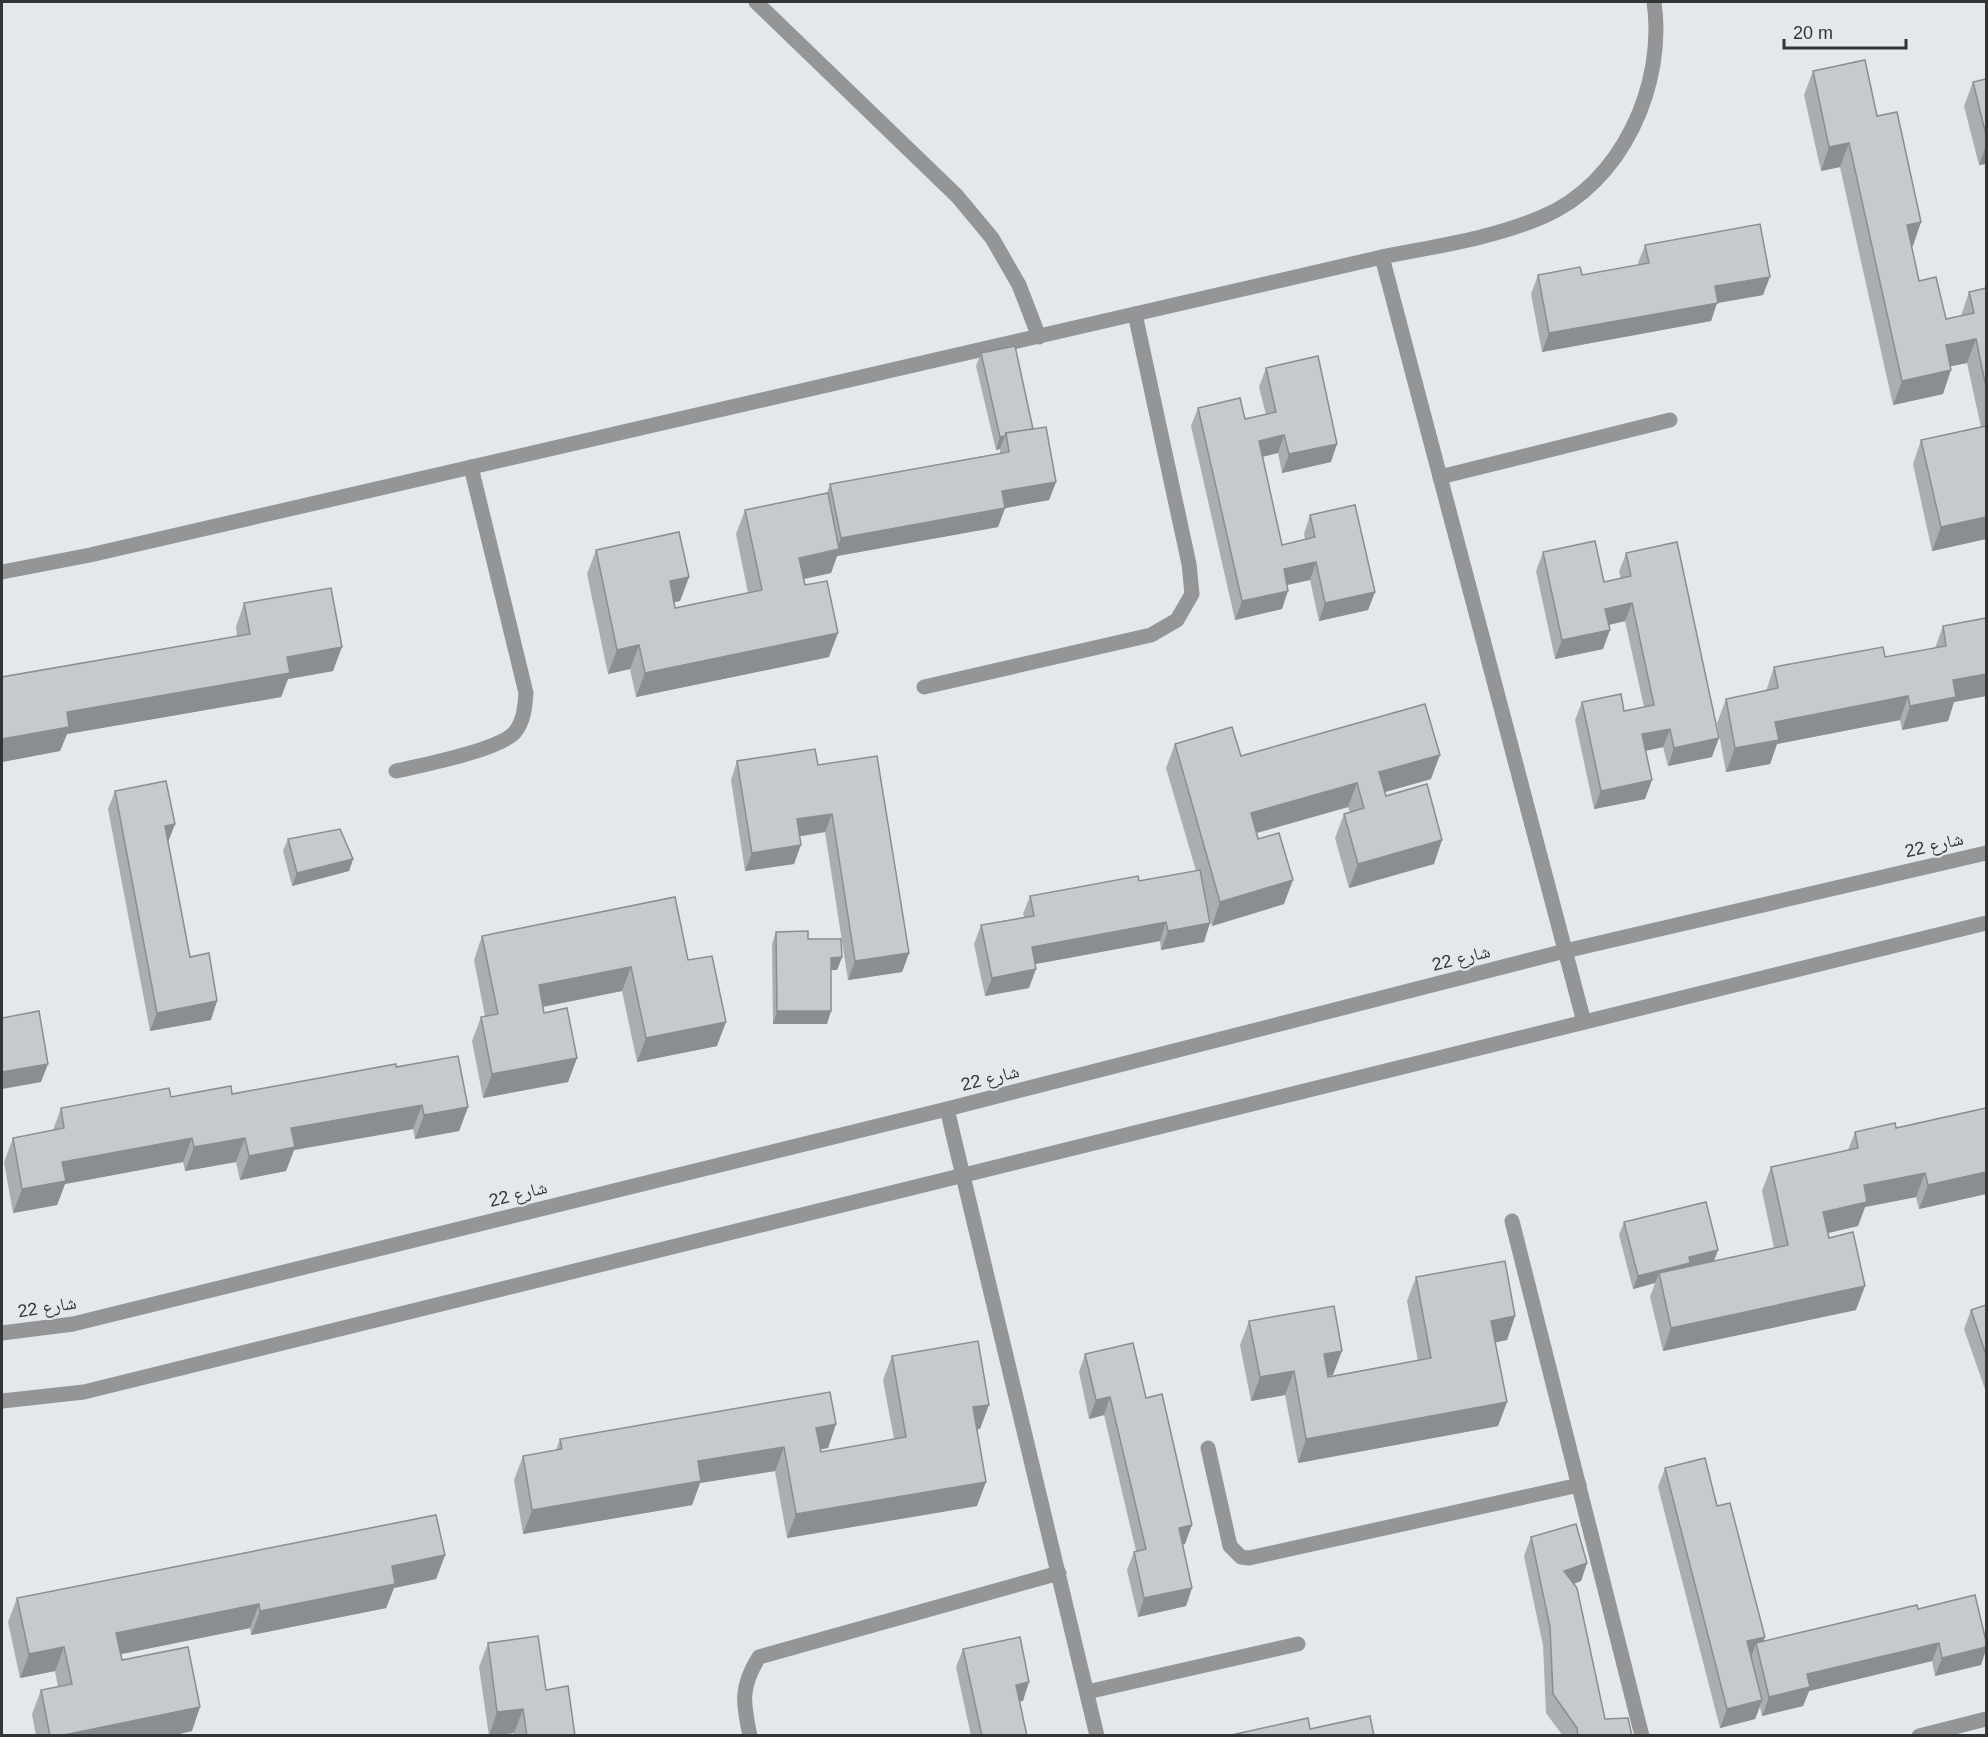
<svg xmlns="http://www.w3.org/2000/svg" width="1988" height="1737" font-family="Helvetica,'Noto Naskh Arabic',sans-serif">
<rect width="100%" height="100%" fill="#e3e8ed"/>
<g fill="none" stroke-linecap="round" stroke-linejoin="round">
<g stroke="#939597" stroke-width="15">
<path d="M 756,2 L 957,196 L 992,238 L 1019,285 L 1039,337"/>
<path d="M 1382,257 L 1584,1022"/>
<path d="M 1440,477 L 1670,420"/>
<path d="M 2,572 L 90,555 L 1382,257 C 1436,246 1491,239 1542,217 C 1622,184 1666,84 1654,2"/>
<path d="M 924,687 L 1151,635 L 1177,620 L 1192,594 L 1189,564 L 1135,314"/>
<path d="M 396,771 C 422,765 500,750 515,732 C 524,721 525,706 526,693 L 471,467"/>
<path d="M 947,1109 L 1097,1736"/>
<path d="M 1512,1221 L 1642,1736"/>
<path d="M 2,1333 L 73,1324 L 947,1109 L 1565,951 L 1986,853"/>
<path d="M 2,1401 L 84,1392 L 1986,923"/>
<path d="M 1208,1448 L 1230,1546 L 1241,1557 L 1249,1558 L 1579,1485"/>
<path d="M 1087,1692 L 1298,1644"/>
<path d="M 750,1736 C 743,1703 740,1687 759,1657 L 1059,1573"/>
<path d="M 1919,1736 L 1986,1719"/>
</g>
</g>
<g fill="#a9aeb2">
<path d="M 1813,71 L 1877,116 L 1921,222 L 1912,246 L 1919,281 L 1946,319 L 1961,316 L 1969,292 L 1986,288 L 1986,539 L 1932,551 L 1913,464 L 1921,440 L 1981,427 L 1967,363 L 1950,366 L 1943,394 L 1893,405 L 1840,167 L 1821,171 L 1804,95 Z"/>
<path d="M 1986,79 L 1986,164 L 1979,165 L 1964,106 L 1973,82 Z"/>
<path d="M 1645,245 L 1763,295 L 1717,303 L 1711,321 L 1542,352 L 1531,294 L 1538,275 L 1582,275 L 1639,265 L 1638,263 Z"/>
<path d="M 981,353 L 1033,429 L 1056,482 L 1049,500 L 1005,508 L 998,527 L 837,556 L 831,573 L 803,579 L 829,657 L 636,697 L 630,669 L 608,674 L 587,574 L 596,550 L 689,577 L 680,601 L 674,602 L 675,608 L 748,593 L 736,534 L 745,510 L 827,493 L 830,484 L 1000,453 L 1000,449 L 996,450 L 976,366 Z"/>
<path d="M 1266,368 L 1331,462 L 1282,473 L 1278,453 L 1262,457 L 1282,545 L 1305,539 L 1304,534 L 1310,515 L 1375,592 L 1368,610 L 1319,621 L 1310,580 L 1287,585 L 1282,609 L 1235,620 L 1191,426 L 1198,408 L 1245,419 L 1266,415 L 1259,387 Z"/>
<path d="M 1543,552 L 1604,582 L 1621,579 L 1619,572 L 1626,553 L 1712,757 L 1668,766 L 1663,747 L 1645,751 L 1645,799 L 1594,809 L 1575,720 L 1582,702 L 1624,711 L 1644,707 L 1625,621 L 1609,625 L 1603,649 L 1555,659 L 1536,571 Z"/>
<path d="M 244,603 L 333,671 L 288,679 L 281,697 L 67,734 L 60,751 L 2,762 L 2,677 L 237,636 L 236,627 Z"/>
<path d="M 1986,614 L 1986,696 L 1954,702 L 1948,721 L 1902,730 L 1900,720 L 1777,744 L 1770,764 L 1726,772 L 1717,723 L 1726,699 L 1766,691 L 1774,667 L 1885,657 L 1935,648 L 1943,626 L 1985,618 Z"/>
<path d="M 1175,744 L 1241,756 L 1431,779 L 1385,792 L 1386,796 L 1434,864 L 1349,888 L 1335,838 L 1344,814 L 1350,812 L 1348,807 L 1257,833 L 1284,904 L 1212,926 L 1209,916 L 1204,942 L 1161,950 L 1160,941 L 1035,964 L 1029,988 L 985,996 L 974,944 L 981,925 L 1024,917 L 1023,914 L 1030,896 L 1139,881 L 1196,871 L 1166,768 Z"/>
<path d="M 737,761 L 818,765 L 909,953 L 902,972 L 848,980 L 825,832 L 799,836 L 794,864 L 745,871 L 731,780 Z"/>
<path d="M 115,791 L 175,824 L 168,842 L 190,957 L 211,1020 L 150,1031 L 108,809 Z"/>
<path d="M 288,839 L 353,859 L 349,871 L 292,886 L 283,851 Z"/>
<path d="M 776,932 L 842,957 L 837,970 L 831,970 L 827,1024 L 773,1024 L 772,944 Z"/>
<path d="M 482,936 L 688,960 L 717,1046 L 637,1062 L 622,991 L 543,1007 L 544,1013 L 577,1058 L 568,1082 L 483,1098 L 472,1041 L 481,1017 L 485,1016 L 474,960 Z"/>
<path d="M 396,1067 L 468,1107 L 459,1131 L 415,1139 L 413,1129 L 294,1150 L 286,1171 L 240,1180 L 236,1162 L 185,1171 L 183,1162 L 65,1184 L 57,1205 L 13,1213 L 4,1162 L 13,1138 L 53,1130 L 61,1108 L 171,1097 L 232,1094 Z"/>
<path d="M 1986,1108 L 1986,1194 L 1919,1209 L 1916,1197 L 1865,1207 L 1858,1226 L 1828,1233 L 1856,1310 L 1663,1351 L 1650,1297 L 1655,1283 L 1633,1289 L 1619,1235 L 1624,1222 L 1718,1250 L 1714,1261 L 1774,1248 L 1762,1191 L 1771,1167 L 1848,1150 L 1855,1132 L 1896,1128 Z"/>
<path d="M 1416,1277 L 1515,1316 L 1507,1340 L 1495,1342 L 1507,1402 L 1498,1426 L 1298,1463 L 1285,1395 L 1251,1401 L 1240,1345 L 1249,1321 L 1333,1375 L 1328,1376 L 1328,1377 L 1418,1361 L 1407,1301 Z"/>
<path d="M 1986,1305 L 1986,1392 L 1964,1329 L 1971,1310 Z"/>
<path d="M 1085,1354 L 1146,1398 L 1185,1544 L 1182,1545 L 1192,1588 L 1186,1606 L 1138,1617 L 1127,1570 L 1134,1552 L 1136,1551 L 1104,1415 L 1089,1419 L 1079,1372 Z"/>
<path d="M 892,1356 L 980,1429 L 977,1429 L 977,1506 L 787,1538 L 775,1471 L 700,1483 L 692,1505 L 523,1534 L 514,1480 L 523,1456 L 556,1450 L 560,1439 L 836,1424 L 828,1448 L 820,1449 L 821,1452 L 894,1439 L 883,1380 Z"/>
<path d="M 1665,1468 L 1717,1506 L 1764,1641 L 1918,1609 L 1981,1665 L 1935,1676 L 1932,1661 L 1809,1691 L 1803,1706 L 1762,1716 L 1760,1707 L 1755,1719 L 1720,1728 L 1658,1487 Z"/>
<path d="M 1531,1537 L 1587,1563 L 1581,1581 L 1574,1584 L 1605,1719 L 1632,1736 L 1563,1736 L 1546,1713 L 1543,1645 L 1524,1556 Z"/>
<path d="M 445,1555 L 436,1579 L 394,1588 L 386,1608 L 251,1635 L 250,1628 L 120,1654 L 122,1660 L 192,1731 L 170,1736 L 36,1736 L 32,1714 L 41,1690 L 58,1687 L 55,1671 L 20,1678 L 8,1622 L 17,1598 Z"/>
<path d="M 488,1643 L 546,1690 L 575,1736 L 514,1736 L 514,1733 L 489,1736 L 479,1667 Z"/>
<path d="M 963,1649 L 1023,1701 L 1019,1701 L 1027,1736 L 971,1736 L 956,1667 Z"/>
</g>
<g fill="#8a8d91">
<path d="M 1849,143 L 1840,167 L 1821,171 L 1829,147 Z"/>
<path d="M 1986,146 L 1986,164 L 1979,165 Z"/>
<path d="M 1921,222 L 1913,246 L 1898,249 L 1907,225 Z"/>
<path d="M 1770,277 L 1763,295 L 1717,303 L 1711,321 L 1542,352 L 1549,333 L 1715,286 Z"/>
<path d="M 1976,339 L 1967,363 L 1937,369 L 1946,345 Z"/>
<path d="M 1951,370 L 1943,394 L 1893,405 L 1902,381 Z"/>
<path d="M 1284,435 L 1278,453 L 1252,459 L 1259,441 Z"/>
<path d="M 1005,436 L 1000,449 L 996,450 L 1000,437 Z"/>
<path d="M 1337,444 L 1331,462 L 1282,473 L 1289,454 Z"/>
<path d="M 1056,482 L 1049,500 L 995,510 L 1002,491 Z"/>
<path d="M 1005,508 L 998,527 L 837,556 L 831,573 L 790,582 L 799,558 L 837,550 L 841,538 Z"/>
<path d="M 1986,517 L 1986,539 L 1932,551 L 1941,527 Z"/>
<path d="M 1316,562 L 1310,580 L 1277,587 L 1284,569 Z"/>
<path d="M 689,577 L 680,601 L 661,605 L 670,581 Z"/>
<path d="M 1288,591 L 1282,609 L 1235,620 L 1242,601 Z"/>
<path d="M 1375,592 L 1368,610 L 1319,621 L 1325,603 Z"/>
<path d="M 1632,603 L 1625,621 L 1599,627 L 1605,609 Z"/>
<path d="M 1610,630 L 1603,649 L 1555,659 L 1562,640 Z"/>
<path d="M 838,633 L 829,657 L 636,697 L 645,673 Z"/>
<path d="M 639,645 L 630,669 L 608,674 L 617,650 Z"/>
<path d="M 342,647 L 333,671 L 288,679 L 281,697 L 67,734 L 60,751 L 2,762 L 2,739 L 67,712 L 287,657 Z"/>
<path d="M 1986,674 L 1986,696 L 1954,702 L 1948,721 L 1902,730 L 1910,706 L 1953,680 Z"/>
<path d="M 1908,696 L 1900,720 L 1777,744 L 1770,764 L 1726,772 L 1735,748 L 1775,722 Z"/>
<path d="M 1670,729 L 1663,747 L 1635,753 L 1642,734 Z"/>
<path d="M 1719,738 L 1712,757 L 1668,766 L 1674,748 Z"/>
<path d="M 1440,755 L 1431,779 L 1371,796 L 1379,772 Z"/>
<path d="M 1652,780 L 1645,799 L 1594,809 L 1601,791 Z"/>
<path d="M 1357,783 L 1348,807 L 1242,837 L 1251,813 Z"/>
<path d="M 832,814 L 825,832 L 790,838 L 797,819 Z"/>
<path d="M 175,824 L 168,842 L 165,826 Z"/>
<path d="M 1442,840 L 1434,864 L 1349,888 L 1358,864 Z"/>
<path d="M 801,845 L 794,864 L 745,871 L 752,853 Z"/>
<path d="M 353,859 L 349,871 L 292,886 L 297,873 Z"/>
<path d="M 1293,880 L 1284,904 L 1212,926 L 1220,902 Z"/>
<path d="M 1166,922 L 1160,941 L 1025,966 L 1032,947 Z"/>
<path d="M 1210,923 L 1204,942 L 1161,950 L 1168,931 Z"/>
<path d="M 909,953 L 902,972 L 848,980 L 855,961 Z"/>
<path d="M 842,957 L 837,970 L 826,970 L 831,958 Z"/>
<path d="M 631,967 L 622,991 L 531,1009 L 539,985 Z"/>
<path d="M 1036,969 L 1029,988 L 985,996 L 992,978 Z"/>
<path d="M 217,1001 L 211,1020 L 150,1031 L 157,1013 Z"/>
<path d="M 777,1011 L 831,1011 L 827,1024 L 773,1024 Z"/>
<path d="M 726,1022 L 717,1046 L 637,1062 L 646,1038 Z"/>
<path d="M 577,1058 L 568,1082 L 483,1098 L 492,1074 Z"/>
<path d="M 48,1064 L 41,1082 L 2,1089 L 2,1072 Z"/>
<path d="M 422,1105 L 413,1129 L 294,1150 L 286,1171 L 240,1180 L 249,1156 L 291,1128 Z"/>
<path d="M 468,1107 L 459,1131 L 415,1139 L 424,1115 Z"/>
<path d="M 192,1138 L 183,1162 L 65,1184 L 57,1205 L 13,1213 L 22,1189 L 62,1162 Z"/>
<path d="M 245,1138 L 236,1162 L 185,1171 L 194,1147 Z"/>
<path d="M 1986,1172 L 1986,1194 L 1919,1209 L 1928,1185 Z"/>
<path d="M 1925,1173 L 1916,1197 L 1865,1207 L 1858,1226 L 1815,1236 L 1823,1212 L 1864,1185 Z"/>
<path d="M 1718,1250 L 1713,1263 L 1659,1273 L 1655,1283 L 1633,1289 L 1638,1276 L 1689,1257 Z"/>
<path d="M 1865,1286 L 1856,1310 L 1663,1351 L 1671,1328 Z"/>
<path d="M 1515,1316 L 1507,1340 L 1483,1345 L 1491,1321 Z"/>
<path d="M 1342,1351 L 1333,1375 L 1315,1378 L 1324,1354 Z"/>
<path d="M 1294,1371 L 1285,1395 L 1251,1401 L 1260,1377 Z"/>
<path d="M 1110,1397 L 1104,1415 L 1089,1419 L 1096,1400 Z"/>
<path d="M 1507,1402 L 1498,1426 L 1298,1463 L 1306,1439 Z"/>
<path d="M 989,1405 L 980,1429 L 964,1431 L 973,1407 Z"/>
<path d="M 836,1424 L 828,1448 L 808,1452 L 816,1428 Z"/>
<path d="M 784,1447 L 775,1471 L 700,1483 L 692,1505 L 523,1534 L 532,1510 L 698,1461 Z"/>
<path d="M 986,1482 L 977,1506 L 787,1538 L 796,1514 Z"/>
<path d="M 1192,1525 L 1185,1544 L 1172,1547 L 1179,1528 Z"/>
<path d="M 445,1555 L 436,1579 L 394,1588 L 386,1608 L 251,1635 L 260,1611 L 392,1566 Z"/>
<path d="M 1587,1563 L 1581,1581 L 1557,1589 L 1564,1571 Z"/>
<path d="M 1192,1588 L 1186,1606 L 1138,1617 L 1144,1598 Z"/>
<path d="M 259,1604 L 250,1628 L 107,1657 L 116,1633 Z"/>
<path d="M 1765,1637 L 1759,1654 L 1756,1643 L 1751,1657 L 1747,1641 Z"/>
<path d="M 1939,1643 L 1932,1661 L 1809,1691 L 1803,1706 L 1762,1716 L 1769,1697 L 1807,1674 Z"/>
<path d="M 64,1647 L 55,1671 L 20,1678 L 29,1654 Z"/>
<path d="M 1986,1647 L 1986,1650 L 1981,1665 L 1935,1676 L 1942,1658 Z"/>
<path d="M 1029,1682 L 1023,1701 L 1009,1704 L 1016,1685 Z"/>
<path d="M 1762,1700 L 1755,1719 L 1720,1728 L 1727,1709 Z"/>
<path d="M 200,1707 L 192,1731 L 170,1736 L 59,1736 Z"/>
<path d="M 523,1709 L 514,1733 L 489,1736 L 497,1712 Z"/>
</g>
<g fill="#c5cacf" stroke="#8a8d91" stroke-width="1.5">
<path d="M 1865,60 L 1877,116 L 1897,112 L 1921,222 L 1907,225 L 1919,281 L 1936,277 L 1946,319 L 1974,313 L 1969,292 L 1986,288 L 1986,387 L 1976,339 L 1946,345 L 1951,370 L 1902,381 L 1849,143 L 1829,147 L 1813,71 Z"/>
<path d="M 1986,79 L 1986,135 L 1973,82 Z"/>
<path d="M 1760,224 L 1770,277 L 1715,286 L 1718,303 L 1549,333 L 1538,275 L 1580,267 L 1582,275 L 1649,263 L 1645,245 Z"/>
<path d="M 1015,346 L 1033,429 L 1006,433 L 1005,436 L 1000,437 L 981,353 Z"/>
<path d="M 1318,356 L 1337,444 L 1289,454 L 1284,435 L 1259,441 L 1282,545 L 1315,537 L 1310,515 L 1355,505 L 1375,592 L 1325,603 L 1316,562 L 1284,569 L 1288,591 L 1242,601 L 1198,408 L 1240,398 L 1245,419 L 1276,412 L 1266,368 Z"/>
<path d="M 1986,426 L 1986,517 L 1941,527 L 1921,440 Z"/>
<path d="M 1046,427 L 1056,482 L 1002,491 L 1005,508 L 841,538 L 830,484 L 1009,452 L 1006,433 Z"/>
<path d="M 828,493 L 839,549 L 799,558 L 805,585 L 827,581 L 838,633 L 645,673 L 639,645 L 617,650 L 596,550 L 679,532 L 689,577 L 670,581 L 675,608 L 762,590 L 745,510 Z"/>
<path d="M 1595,541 L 1604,582 L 1631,576 L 1626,553 L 1677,542 L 1719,738 L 1674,748 L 1670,729 L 1642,734 L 1652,780 L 1601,791 L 1582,702 L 1621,694 L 1624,711 L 1654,705 L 1632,603 L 1605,609 L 1610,630 L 1562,640 L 1543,552 Z"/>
<path d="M 331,588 L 342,647 L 287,657 L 290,673 L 67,712 L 69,727 L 2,739 L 2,677 L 250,634 L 244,603 Z"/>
<path d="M 1986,618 L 1986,674 L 1953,680 L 1956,697 L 1910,706 L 1908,696 L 1775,722 L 1779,740 L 1735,748 L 1726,699 L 1778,688 L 1774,667 L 1883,647 L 1885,657 L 1946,646 L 1943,626 Z"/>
<path d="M 1425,704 L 1440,755 L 1379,772 L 1386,796 L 1427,784 L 1442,840 L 1358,864 L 1344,814 L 1364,808 L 1357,783 L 1251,813 L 1258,839 L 1279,833 L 1293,880 L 1220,902 L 1175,744 L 1232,727 L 1241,756 Z"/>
<path d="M 815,749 L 818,765 L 877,756 L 909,953 L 855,961 L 832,814 L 797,819 L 801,845 L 752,853 L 737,761 Z"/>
<path d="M 166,781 L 175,824 L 165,826 L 190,957 L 209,953 L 217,1001 L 157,1013 L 115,791 Z"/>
<path d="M 340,829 L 353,859 L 297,873 L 288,839 Z"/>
<path d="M 1200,870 L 1210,923 L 1168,931 L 1166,922 L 1032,947 L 1036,969 L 992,978 L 981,925 L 1034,916 L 1030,896 L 1138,876 L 1139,881 Z"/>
<path d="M 675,897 L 688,960 L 712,956 L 726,1022 L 646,1038 L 631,967 L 539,985 L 544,1013 L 567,1008 L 577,1058 L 492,1074 L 481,1017 L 498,1014 L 482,936 Z"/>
<path d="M 808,931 L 808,939 L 841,939 L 842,957 L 831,958 L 831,1011 L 777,1011 L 776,932 Z"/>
<path d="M 39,1011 L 48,1064 L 2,1072 L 2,1018 Z"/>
<path d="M 458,1056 L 468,1107 L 424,1115 L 422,1105 L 291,1128 L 295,1147 L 249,1156 L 245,1138 L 194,1147 L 192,1138 L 62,1162 L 66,1181 L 22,1189 L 13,1138 L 64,1128 L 61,1108 L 169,1088 L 171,1097 L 231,1086 L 232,1094 L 396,1064 L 396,1067 Z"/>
<path d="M 1986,1108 L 1986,1172 L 1928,1185 L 1925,1173 L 1864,1185 L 1867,1202 L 1823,1212 L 1829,1238 L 1853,1232 L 1865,1286 L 1671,1328 L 1659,1273 L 1788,1245 L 1771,1167 L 1858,1148 L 1855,1132 L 1895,1123 L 1896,1128 Z"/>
<path d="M 1706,1202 L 1718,1250 L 1689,1257 L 1690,1263 L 1638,1276 L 1624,1222 Z"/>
<path d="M 1505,1261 L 1515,1316 L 1491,1321 L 1507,1402 L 1306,1439 L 1294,1371 L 1260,1377 L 1249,1321 L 1334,1306 L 1342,1351 L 1324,1354 L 1328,1377 L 1431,1358 L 1416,1277 Z"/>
<path d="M 1986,1305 L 1986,1355 L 1971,1310 Z"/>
<path d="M 978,1341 L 989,1405 L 973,1407 L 986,1482 L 796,1514 L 784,1447 L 698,1461 L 701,1481 L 532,1510 L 523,1456 L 562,1449 L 560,1439 L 830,1392 L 836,1424 L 816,1428 L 821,1452 L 906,1437 L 892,1356 Z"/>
<path d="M 1133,1343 L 1146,1398 L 1162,1394 L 1192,1525 L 1179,1528 L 1192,1588 L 1144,1598 L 1134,1552 L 1146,1549 L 1110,1397 L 1096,1400 L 1085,1354 Z"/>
<path d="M 1705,1458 L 1717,1506 L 1730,1503 L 1765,1637 L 1747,1641 L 1762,1700 L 1727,1709 L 1665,1468 Z"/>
<path d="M 436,1515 L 445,1555 L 392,1566 L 395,1584 L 260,1611 L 259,1604 L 116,1633 L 122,1660 L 188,1647 L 200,1707 L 59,1736 L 50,1736 L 41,1690 L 72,1684 L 64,1647 L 29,1654 L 17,1598 Z"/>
<path d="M 1576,1524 L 1587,1563 L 1564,1571 L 1577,1588 L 1605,1719 L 1628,1718 L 1632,1736 L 1578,1736 L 1577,1728 L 1553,1694 L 1550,1627 L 1531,1537 Z"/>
<path d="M 1975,1595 L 1986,1641 L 1986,1647 L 1942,1658 L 1939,1643 L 1807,1674 L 1810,1687 L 1769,1697 L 1756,1643 L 1917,1605 L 1918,1609 Z"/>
<path d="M 538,1636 L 546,1690 L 568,1686 L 575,1736 L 527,1736 L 523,1709 L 497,1712 L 488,1643 Z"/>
<path d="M 1020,1637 L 1029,1682 L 1016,1685 L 1027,1736 L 982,1736 L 963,1649 Z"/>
<path d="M 1370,1716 L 1374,1736 L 1227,1736 L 1308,1718 L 1310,1729 Z"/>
</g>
<g text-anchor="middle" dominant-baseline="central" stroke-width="4.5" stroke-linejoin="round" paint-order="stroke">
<g font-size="18" fill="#323436" stroke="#e3e8ed">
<text transform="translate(1934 845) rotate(-13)">شارع 22</text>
<text transform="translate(1461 958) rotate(-14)">شارع 22</text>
<text transform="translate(990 1078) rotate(-14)">شارع 22</text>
<text transform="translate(518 1194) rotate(-14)">شارع 22</text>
<text transform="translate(47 1307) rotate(-9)">شارع 22</text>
</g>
</g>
<rect width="1988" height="1737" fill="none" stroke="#323436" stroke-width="6"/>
<path d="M1784 39v9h122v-9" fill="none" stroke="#323436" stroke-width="3"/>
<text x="1793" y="39" font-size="18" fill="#323436" stroke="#e3e8ed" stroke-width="4.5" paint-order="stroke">20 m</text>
</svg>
